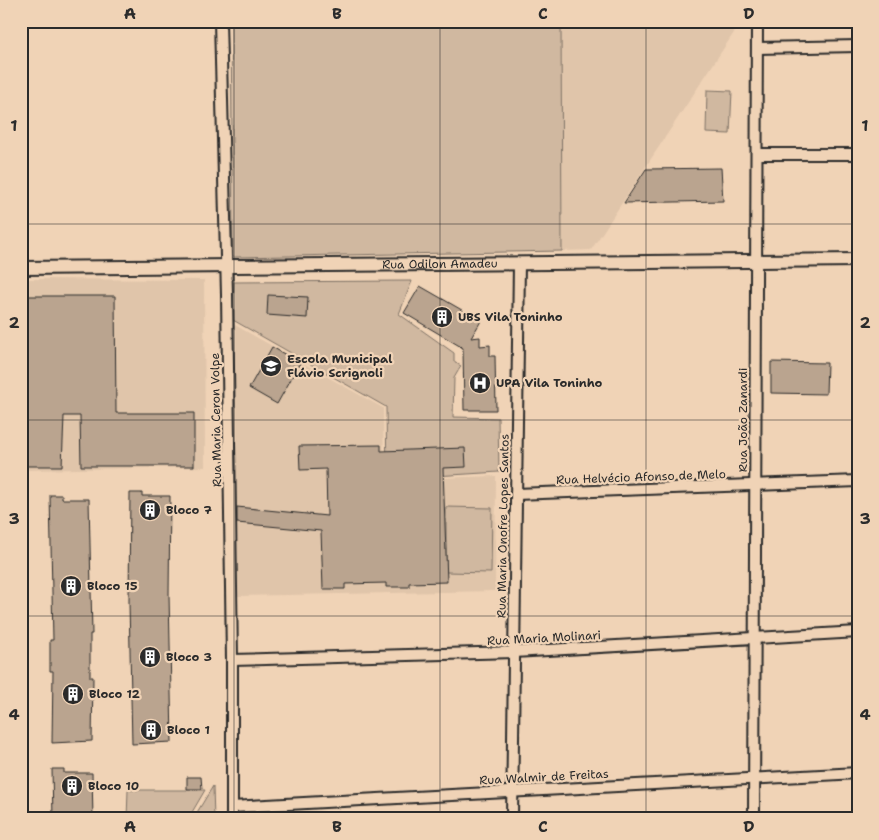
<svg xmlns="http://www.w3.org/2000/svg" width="879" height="840" font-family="'Shantell Sans',sans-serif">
<rect width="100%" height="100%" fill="#f0d3b6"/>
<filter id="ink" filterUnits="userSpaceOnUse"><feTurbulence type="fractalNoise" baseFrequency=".02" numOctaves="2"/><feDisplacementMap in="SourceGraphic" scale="10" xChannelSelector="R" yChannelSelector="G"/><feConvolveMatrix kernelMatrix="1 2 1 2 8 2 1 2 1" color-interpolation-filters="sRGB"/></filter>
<g filter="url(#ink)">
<g fill="#e0c5aa">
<path d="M 561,21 L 739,21 L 739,25 L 591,250 L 562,251 Z"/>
<path d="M 21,279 L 204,280 L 205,467 L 21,470 Z"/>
<path d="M 233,324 L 383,408 L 384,480 L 496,476 L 495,591 L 238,596 L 236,523 L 237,507 L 235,485 Z"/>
</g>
<g fill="#d0b8a0" stroke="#7e7266">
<path d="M 231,21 L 561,21 L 562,251 L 233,257 Z"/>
<path d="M 707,90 L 732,91 L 730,134 L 706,133 Z"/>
<path d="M 412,281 L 399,314 L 454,353 L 454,362 L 461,366 L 454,378 L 453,417 L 498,418 L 499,472 L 387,479 L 386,407 L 233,320 L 234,282 Z"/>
<path d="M 446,507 L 492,508 L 491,573 L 446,572 Z"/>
<path d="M 213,786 L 214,819 L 193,819 Z"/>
<path d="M 128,790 L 205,790 L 188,819 L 127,819 Z"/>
</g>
<g fill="#baa48f" stroke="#2b2b2b">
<path d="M 721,168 L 723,201 L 624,203 L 646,169 Z"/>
<path d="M 420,286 L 481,321 L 471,338 L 480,337 L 480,346 L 490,345 L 490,356 L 495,356 L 496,410 L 464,410 L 463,348 L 404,313 Z"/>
<path d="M 268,295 L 308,297 L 307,318 L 267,315 Z"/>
<path d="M 21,296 L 115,296 L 116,413 L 194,413 L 194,466 L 81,466 L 80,416 L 64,416 L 62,466 L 21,466 Z"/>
<path d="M 272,347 L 300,363 L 277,404 L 249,388 Z"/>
<path d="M 771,362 L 827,363 L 826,394 L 771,393 Z"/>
<path d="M 381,445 L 381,451 L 465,448 L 466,467 L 443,468 L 447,582 L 409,583 L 409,587 L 386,587 L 386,583 L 345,584 L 345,589 L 323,589 L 321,531 L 237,523 L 237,507 L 327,516 L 326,469 L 300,470 L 299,446 Z"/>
<path d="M 130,493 L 142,493 L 142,496 L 170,496 L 169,595 L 172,742 L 132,744 L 129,602 Z"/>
<path d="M 50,495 L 62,495 L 62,499 L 89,499 L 92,634 L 90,634 L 90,677 L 93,677 L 92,741 L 52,743 L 53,671 L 50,671 L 50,640 L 53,640 Z"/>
<path d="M 52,769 L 64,769 L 64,773 L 92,773 L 93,819 L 53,819 Z"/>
<path d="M 187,777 L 201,777 L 202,789 L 187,789 Z"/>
</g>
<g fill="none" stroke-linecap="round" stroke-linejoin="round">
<g stroke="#2b2b2b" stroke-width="14">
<g id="minor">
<path d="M 220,21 L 227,295 L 232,660 L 232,819"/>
<path d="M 757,48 L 858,46"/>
<path d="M 757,154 L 858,154"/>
<path d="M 516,494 L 858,481"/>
<path d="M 232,660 L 514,652 L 858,632"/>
<path d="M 232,807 L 858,773"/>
<path d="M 512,819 L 519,263"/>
<path d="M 754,819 L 757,21"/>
</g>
</g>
<g stroke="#2b2b2b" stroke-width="16">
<g id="tertiary">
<path id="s1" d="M 21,268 L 858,260"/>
</g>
</g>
<use href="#minor" stroke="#f0d3b6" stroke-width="10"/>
<use href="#tertiary" stroke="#f0d3b6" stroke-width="12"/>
</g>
</g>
<path fill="none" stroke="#2b2b2b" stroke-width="1" stroke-opacity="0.55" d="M 234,21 L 234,819M 440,21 L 440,819M 646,21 L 646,819M 21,224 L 858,224M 21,420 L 858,420M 21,616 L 858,616"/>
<defs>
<g id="building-disc" transform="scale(1.125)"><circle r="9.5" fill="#2b2b2b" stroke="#f0d3b6"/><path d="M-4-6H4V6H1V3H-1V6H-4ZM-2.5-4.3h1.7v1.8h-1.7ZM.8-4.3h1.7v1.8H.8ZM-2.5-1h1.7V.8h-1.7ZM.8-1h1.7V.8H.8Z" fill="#fff"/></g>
<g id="school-disc" transform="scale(1.125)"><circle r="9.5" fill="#2b2b2b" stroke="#f0d3b6"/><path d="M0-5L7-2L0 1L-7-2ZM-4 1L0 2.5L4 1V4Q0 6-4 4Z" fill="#fff"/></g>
<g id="hospital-disc" transform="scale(1.125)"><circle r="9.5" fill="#2b2b2b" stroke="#f0d3b6"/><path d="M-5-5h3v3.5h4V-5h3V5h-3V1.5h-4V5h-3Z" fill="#fff"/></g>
</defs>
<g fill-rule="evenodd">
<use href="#building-disc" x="442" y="317"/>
<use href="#school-disc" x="271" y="366"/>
<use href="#hospital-disc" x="480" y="383"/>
<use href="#building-disc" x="150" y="510"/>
<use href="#building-disc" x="71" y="586"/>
<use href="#building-disc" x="150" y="657"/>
<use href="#building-disc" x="73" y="694"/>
<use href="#building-disc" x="151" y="730"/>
<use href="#building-disc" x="72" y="786"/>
</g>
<g text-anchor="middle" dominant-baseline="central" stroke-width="4.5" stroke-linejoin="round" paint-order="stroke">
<g font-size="12" fill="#2b2b2b" stroke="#f0d3b6">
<text stroke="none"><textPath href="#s1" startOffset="419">Rua Odilon Amadeu</textPath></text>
<text transform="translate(216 420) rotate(-91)">Rua Maria Ceron Volpe</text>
<text transform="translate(743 420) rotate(-90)">Rua João Zanardi</text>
<text transform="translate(641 477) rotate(-2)">Rua Helvécio Afonso de Melo</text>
<text transform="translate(503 526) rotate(-89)">Rua Maria Onofre Lopes Santos</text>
<text transform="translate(544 638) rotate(-3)">Rua Maria Molinari</text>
<text transform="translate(544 777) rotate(-3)">Rua Walmir de Freitas</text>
</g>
<g font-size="12" font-weight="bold" fill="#2b2b2b" stroke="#f0d3b6" text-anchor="start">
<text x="458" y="317">UBS Vila Toninho</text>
<text x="287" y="359">Escola Municipal<tspan x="287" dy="14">Flávio Scrignoli</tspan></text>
<text x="496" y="383">UPA Vila Toninho</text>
<text x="166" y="510">Bloco 7</text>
<text x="87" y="586">Bloco 15</text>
<text x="166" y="657">Bloco 3</text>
<text x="89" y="694">Bloco 12</text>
<text x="167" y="730">Bloco 1</text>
<text x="88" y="786">Bloco 10</text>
</g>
</g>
<rect width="879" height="840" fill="none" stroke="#f0d3b6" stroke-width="55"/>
<rect x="28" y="28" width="824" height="784" fill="none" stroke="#2b2b2b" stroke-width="2"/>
<g font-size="16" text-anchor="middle" font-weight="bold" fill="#2b2b2b">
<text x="130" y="19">A</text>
<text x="337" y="19">B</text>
<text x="543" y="19">C</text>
<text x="749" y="19">D</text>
<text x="14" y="131">1</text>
<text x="865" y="131">1</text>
<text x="14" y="328">2</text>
<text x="865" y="328">2</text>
<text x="14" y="524">3</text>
<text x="865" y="524">3</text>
<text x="14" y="720">4</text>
<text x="865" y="720">4</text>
<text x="130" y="832">A</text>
<text x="337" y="832">B</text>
<text x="543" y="832">C</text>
<text x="749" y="832">D</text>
</g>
</svg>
